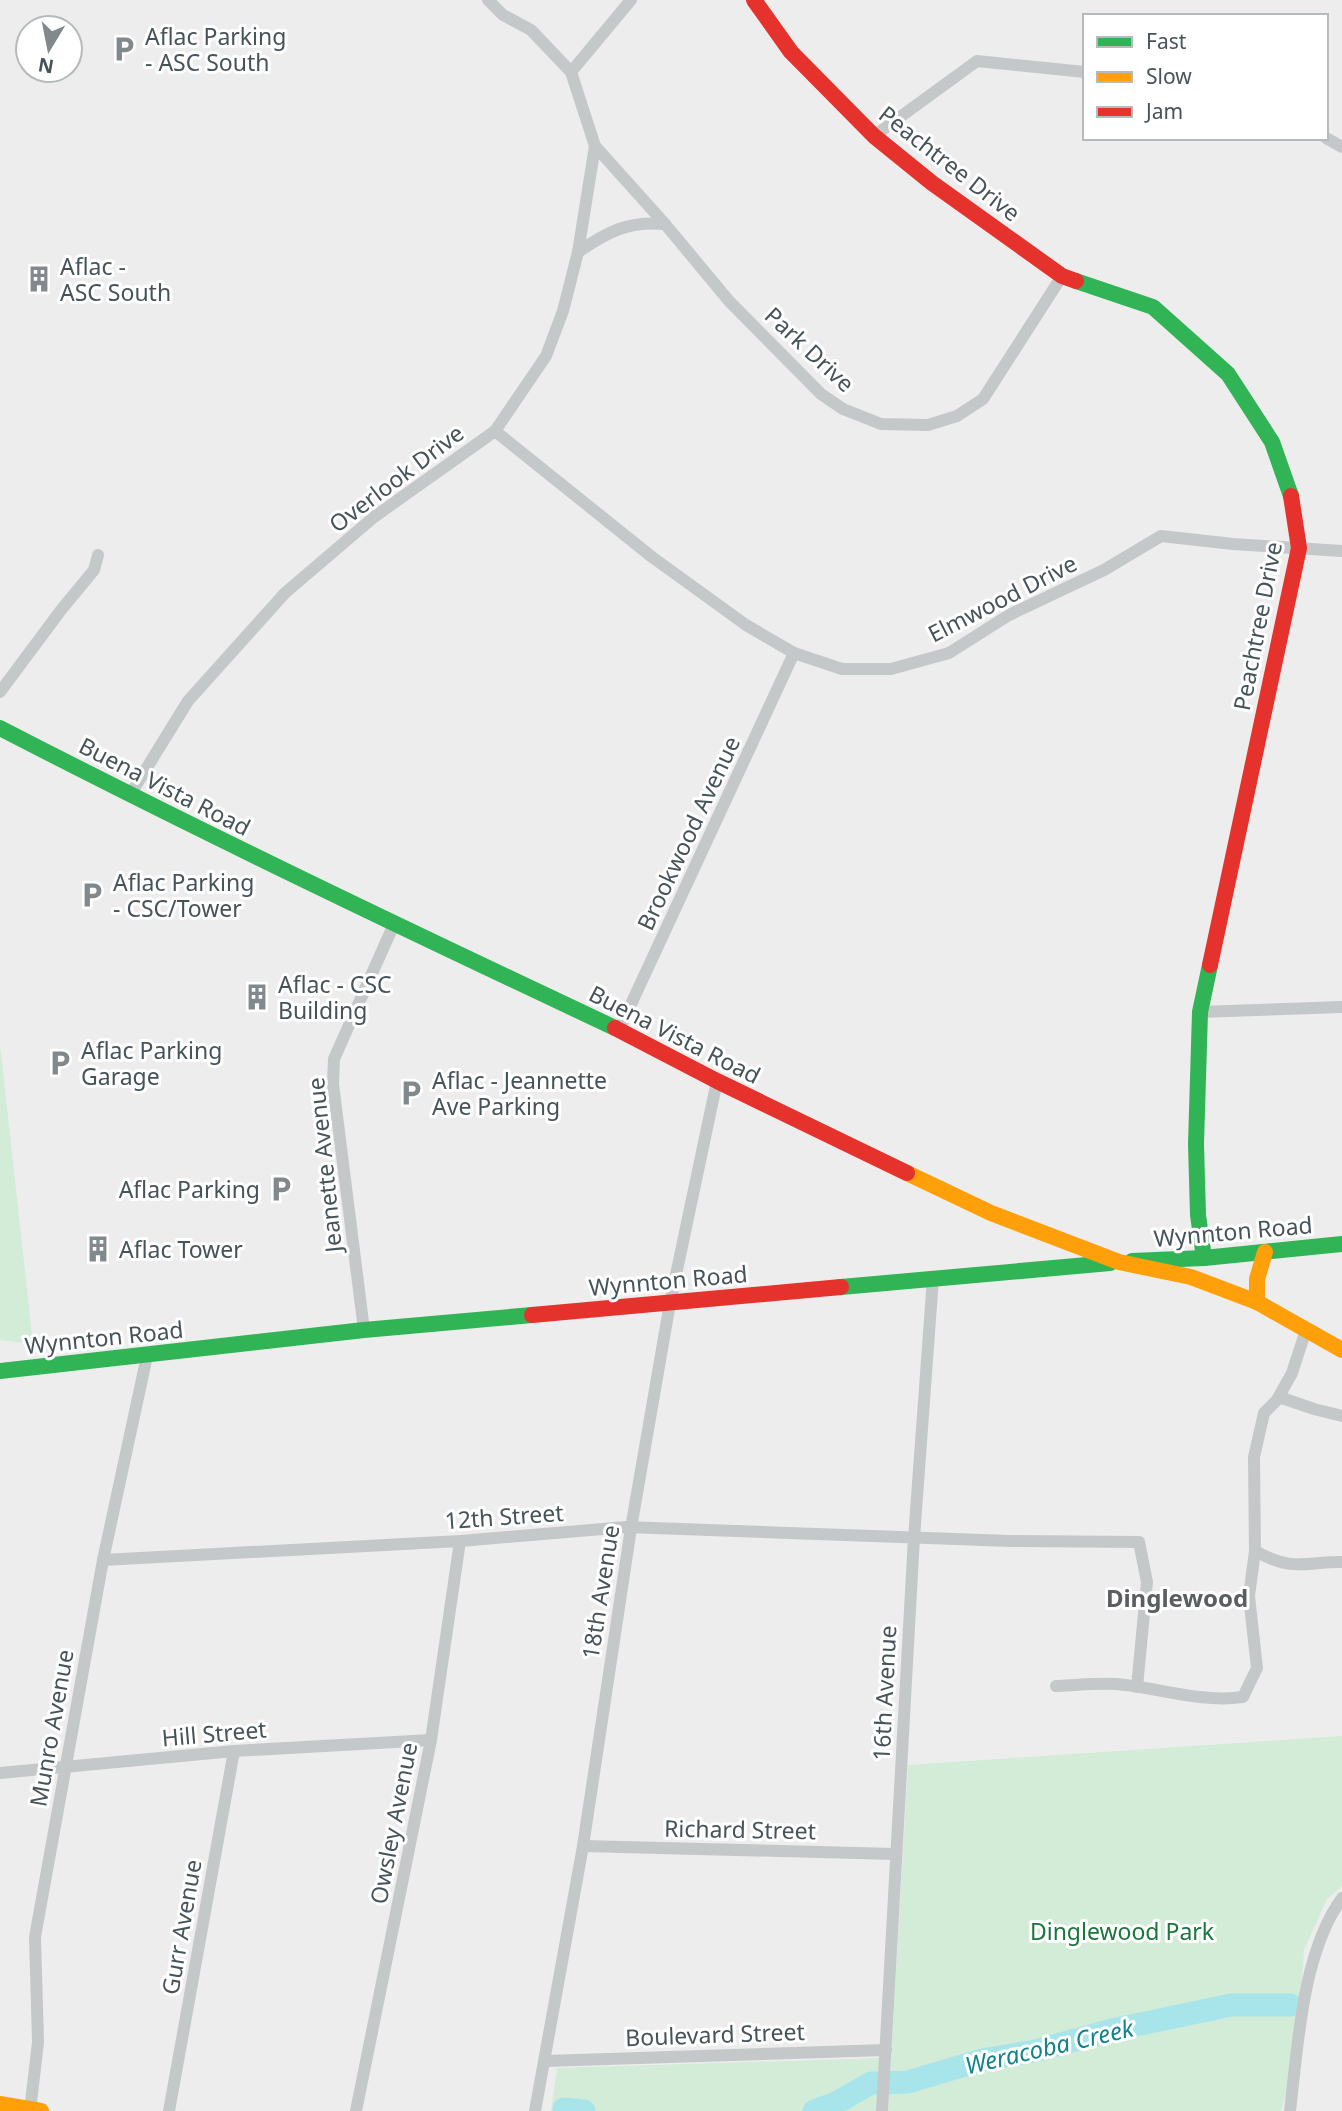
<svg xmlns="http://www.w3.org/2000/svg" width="1342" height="2111" font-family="'Noto Sans',sans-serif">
<rect width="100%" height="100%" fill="#eeeded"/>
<g fill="#d2ecd8">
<path d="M 0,1048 L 1,1053 L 33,1344 L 0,1340 Z"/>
<path d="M 1342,1736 L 1342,1886 L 1327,1899 L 1304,1950 L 1297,2057 L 1281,2111 L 888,2111 L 908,1765 Z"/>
<path d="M 880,2058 L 876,2111 L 551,2111 L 557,2068 Z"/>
</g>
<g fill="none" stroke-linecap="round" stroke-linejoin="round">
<g stroke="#a8e5ea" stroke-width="23">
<path d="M 564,2109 L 584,2111"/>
<path d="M 814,2111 L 836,2103 L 871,2083 L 908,2082 L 982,2060 L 1035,2051 L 1112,2030 L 1231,2005 L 1290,2005"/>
</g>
<g stroke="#c5c8c9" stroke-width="12">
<path d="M 488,0 L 503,15 L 531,30 L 571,72 L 595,146 L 665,224 L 729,301 L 821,394 L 843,409 L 881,424 L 928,425 L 957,416 L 983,399 L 1062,276"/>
<path d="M 571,72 L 631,0"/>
<path d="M 874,136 L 977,61 L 1085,72"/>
<path d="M 1326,138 L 1342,147"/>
<path d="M 578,252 C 609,231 628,221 665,224"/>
<path d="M 495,431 L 652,557 L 746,625 L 794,653 L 842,669 L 891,669 L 949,653 L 1009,615 L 1104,570 L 1161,536 L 1233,544 L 1342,551"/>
<path d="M 0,692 L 61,610 L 94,570 L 98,555"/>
<path d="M 130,795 L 188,701 L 285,593 L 374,517 L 495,431 L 546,356 L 563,311 L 578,252 L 595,146"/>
<path d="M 1200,1012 L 1342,1007"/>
<path d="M 619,1030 L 794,653"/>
<path d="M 364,1330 L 333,1084 L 334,1059 L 394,924"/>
<path d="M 1279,1397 L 1314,1409 L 1342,1416"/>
<path d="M 1255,1551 C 1294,1572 1302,1562 1342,1562"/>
<path d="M 103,1560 L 460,1541 L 626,1527 L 1010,1541 L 1139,1542 L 1147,1582 L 1137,1687"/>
<path d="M 1056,1686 C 1076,1685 1097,1683 1117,1684 C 1160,1688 1200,1703 1243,1697 L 1257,1668 L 1249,1596 L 1255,1551 L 1254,1457 L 1264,1413 L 1277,1400 L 1292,1373 L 1306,1330"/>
<path d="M 0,1773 L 234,1751 L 431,1740"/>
<path d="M 583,1846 L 896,1854"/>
<path d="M 545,2061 L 886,2050"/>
<path d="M 30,2111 L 38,2042 L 35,1937 L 103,1560 L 147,1356"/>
<path d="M 169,2111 L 234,1751"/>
<path d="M 356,2111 L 431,1740 L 460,1541"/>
<path d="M 535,2111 L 583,1846 L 631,1528 L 670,1303 L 717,1081"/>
<path d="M 882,2111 L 914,1538 L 933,1278"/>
<path d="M 1290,2111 C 1298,2045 1302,1953 1342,1898"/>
</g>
<g stroke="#30b455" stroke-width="16">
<path d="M 1076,281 L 1153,307 L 1228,374 L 1272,442 L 1291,496"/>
<path d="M 0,728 C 203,833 409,931 615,1028"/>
<path d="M 1204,1258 L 1198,1215 L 1196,1144 L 1200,1012 L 1210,965"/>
<path d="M 1132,1261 L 1204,1258 L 1342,1244"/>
<path d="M 841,1287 L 1110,1263"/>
<path d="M 0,1371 L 364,1330 L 532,1315"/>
</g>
<g stroke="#ff9f0a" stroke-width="16">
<path d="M 907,1173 L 991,1213 L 1119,1262 L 1191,1277 L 1257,1302 L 1342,1350"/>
<path d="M 1257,1302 L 1257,1279 L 1265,1252"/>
<path d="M 0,2104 L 41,2111"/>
</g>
<g stroke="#e5322d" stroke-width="16">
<path d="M 754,0 L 791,52 L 874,136 L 932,183 L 1062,276 L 1076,281"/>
<path d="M 1210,965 L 1299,548 L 1291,496"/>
<path d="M 615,1028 L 717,1081 L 907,1173"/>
<path d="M 532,1315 L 841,1287"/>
</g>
</g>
<defs>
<g id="parking-bare" transform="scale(2.1)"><path d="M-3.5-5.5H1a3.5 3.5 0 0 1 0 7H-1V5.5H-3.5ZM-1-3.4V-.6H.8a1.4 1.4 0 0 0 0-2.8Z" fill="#81898d" stroke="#fff" stroke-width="2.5" paint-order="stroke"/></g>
<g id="building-bare" transform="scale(2.1)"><path d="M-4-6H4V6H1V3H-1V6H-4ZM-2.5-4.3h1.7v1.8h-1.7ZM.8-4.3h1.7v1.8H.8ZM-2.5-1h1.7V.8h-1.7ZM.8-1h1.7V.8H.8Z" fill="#81898d" stroke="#fff" stroke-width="2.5" paint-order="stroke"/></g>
</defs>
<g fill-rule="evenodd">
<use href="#parking-bare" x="124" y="49"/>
<use href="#building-bare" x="39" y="279"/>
<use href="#parking-bare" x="92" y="895"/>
<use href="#building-bare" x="257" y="997"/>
<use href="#parking-bare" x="60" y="1063"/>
<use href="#parking-bare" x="411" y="1093"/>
<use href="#parking-bare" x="281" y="1189"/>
<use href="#building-bare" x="98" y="1249"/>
</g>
<g text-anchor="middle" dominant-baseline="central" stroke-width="6" stroke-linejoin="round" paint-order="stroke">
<g font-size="23" fill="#465359" stroke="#fff" text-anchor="start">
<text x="145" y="36">Aflac Parking<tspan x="145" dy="26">- ASC South</tspan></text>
<text x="60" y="266">Aflac -<tspan x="60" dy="26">ASC South</tspan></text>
<text x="113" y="882">Aflac Parking<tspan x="113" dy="26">- CSC/Tower</tspan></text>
<text x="278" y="984">Aflac - CSC<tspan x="278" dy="26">Building</tspan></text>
<text x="81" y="1050">Aflac Parking<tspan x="81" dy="26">Garage</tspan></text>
<text x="432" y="1080">Aflac - Jeannette<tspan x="432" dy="26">Ave Parking</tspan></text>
<text x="260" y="1189" text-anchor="end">Aflac Parking</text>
<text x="119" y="1249">Aflac Tower</text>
</g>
<g font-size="23" fill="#465359" stroke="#fff">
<text transform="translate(950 163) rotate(38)">Peachtree Drive</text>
<text transform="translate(810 349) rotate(43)">Park Drive</text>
<text transform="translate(396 478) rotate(-37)">Overlook Drive</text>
<text transform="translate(1002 598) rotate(-27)">Elmwood Drive</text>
<text transform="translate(1257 626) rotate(-79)">Peachtree Drive</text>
<text transform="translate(165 786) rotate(27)">Buena Vista Road</text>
<text transform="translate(688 833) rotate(-65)">Brookwood Avenue</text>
<text transform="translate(675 1034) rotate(27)">Buena Vista Road</text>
<text transform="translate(324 1165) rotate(-96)">Jeanette Avenue</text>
<text transform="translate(1233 1231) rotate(-5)">Wynnton Road</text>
<text transform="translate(668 1280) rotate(-5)">Wynnton Road</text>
<text transform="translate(104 1337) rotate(-6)">Wynnton Road</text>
<text transform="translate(504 1516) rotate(-4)">12th Street</text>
<text transform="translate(600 1592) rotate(-81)">18th Avenue</text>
<text transform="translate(884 1693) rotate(-87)">16th Avenue</text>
<text transform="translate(51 1728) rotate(-80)">Munro Avenue</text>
<text transform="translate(214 1733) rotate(-5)">Hill Street</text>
<text transform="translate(393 1823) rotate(-79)">Owsley Avenue</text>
<text transform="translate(740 1829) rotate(1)">Richard Street</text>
<text transform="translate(181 1927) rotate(-80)">Gurr Avenue</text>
<text transform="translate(715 2034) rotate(-2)">Boulevard Street</text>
</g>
<g font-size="23" fill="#19773b" stroke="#fff">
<text x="1122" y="1931">Dinglewood Park</text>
</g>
<g font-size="24" font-weight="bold" fill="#595e61" stroke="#fff">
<text x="1177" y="1597">Dinglewood</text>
</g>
<g font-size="24" font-style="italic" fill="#11838b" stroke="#fff">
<text transform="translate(1049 2046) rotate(-13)">Weracoba Creek</text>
</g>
</g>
<rect x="1083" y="14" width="245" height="126" fill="#ffffff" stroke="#b5babd" stroke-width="2"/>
<rect x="1097" y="37" width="35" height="10" fill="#30b455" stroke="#b5babd" stroke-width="2"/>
<text x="1146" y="49" font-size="21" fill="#465359">Fast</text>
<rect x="1097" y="72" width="35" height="10" fill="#ff9f0a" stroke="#b5babd" stroke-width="2"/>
<text x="1146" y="84" font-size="21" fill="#465359">Slow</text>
<rect x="1097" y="107" width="35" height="10" fill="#e5322d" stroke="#b5babd" stroke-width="2"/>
<text x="1146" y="119" font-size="21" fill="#465359">Jam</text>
<g transform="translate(49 49) rotate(190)"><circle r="33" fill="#ffffff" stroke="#b5babd" stroke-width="2"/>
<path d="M0-5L12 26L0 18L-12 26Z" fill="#81898d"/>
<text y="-10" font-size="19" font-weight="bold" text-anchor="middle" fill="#465359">N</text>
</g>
</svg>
